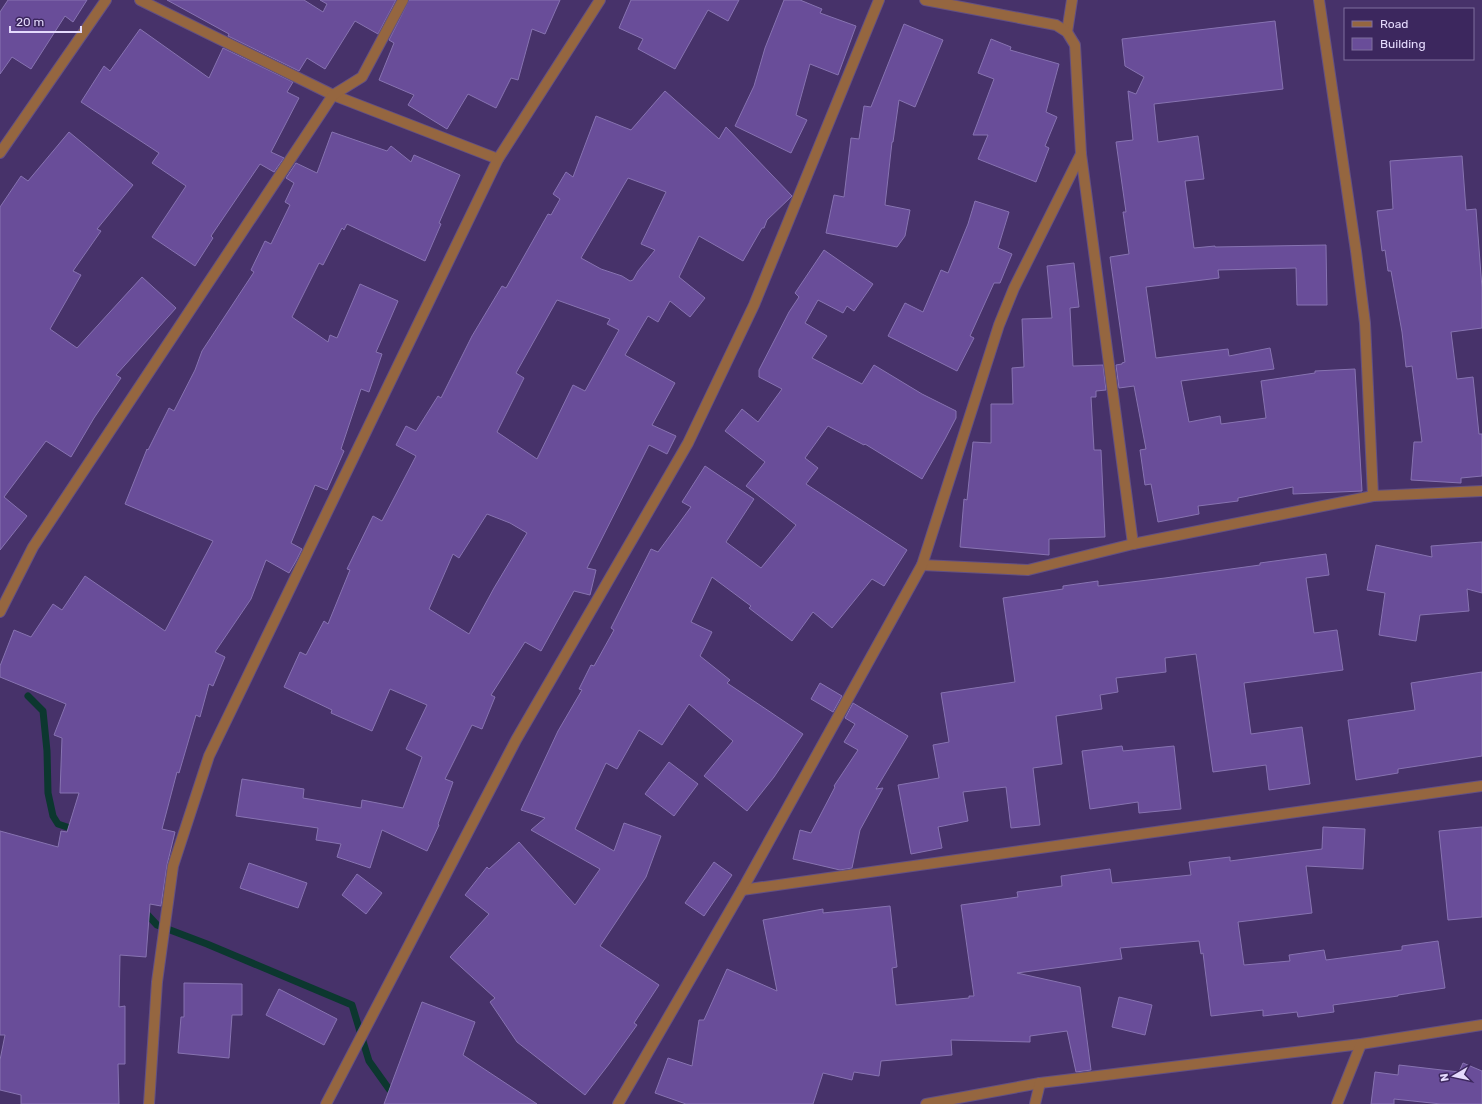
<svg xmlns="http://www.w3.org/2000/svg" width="1482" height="1104" font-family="Rubik,sans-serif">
<rect width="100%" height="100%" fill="#47326a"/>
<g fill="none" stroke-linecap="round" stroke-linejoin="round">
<g stroke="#0c372f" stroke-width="7">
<path d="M 28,696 L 43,711 L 47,751 L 48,793 L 53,816 L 58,824 L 76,830"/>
<path d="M 143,910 L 157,925 L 207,944 L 352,1005 L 369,1061 L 389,1089 L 411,1104"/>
</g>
</g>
<g fill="#694d99" stroke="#8773b1" fill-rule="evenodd">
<path d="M 8,0 L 87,0 L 73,22 L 65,16 L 31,69 L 12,57 L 0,74 L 0,12 Z"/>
<path d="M 167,0 L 304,0 L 323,12 L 327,4 L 320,0 L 396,0 L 378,34 L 355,21 L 325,69 L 307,58 L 299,71 L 228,36 L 229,34 Z"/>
<path d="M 409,0 L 560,0 L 545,34 L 532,29 L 518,80 L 511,78 L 496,108 L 468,94 L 447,129 L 408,105 L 414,95 L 379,80 L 394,43 L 389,40 Z"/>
<path d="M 631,0 L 739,0 L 728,21 L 708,10 L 675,69 L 638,49 L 643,39 L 619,28 Z"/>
<path d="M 784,0 L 800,0 L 822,9 L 820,13 L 856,26 L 838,75 L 810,64 L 796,115 L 807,120 L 791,153 L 735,126 L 754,86 L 765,48 Z"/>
<path d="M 1275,21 L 1283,89 L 1154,104 L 1158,142 L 1198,136 L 1204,179 L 1185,181 L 1194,248 L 1215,246 L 1215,247 L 1326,245 L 1327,305 L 1297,305 L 1296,268 L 1218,270 L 1219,278 L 1146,287 L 1156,358 L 1228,349 L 1229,356 L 1270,348 L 1274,369 L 1181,381 L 1189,422 L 1220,416 L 1221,424 L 1266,418 L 1261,381 L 1315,373 L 1315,371 L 1355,369 L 1362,491 L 1293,494 L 1293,487 L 1238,498 L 1238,501 L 1198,506 L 1199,514 L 1158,522 L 1151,484 L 1145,485 L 1140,450 L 1146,449 L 1134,386 L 1119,388 L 1116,365 L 1122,364 L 1122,363 L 1125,362 L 1110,257 L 1129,254 L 1123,212 L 1126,212 L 1116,142 L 1133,140 L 1128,91 L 1136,94 L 1144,77 L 1125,66 L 1122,39 Z"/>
<path d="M 904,24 L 943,40 L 915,107 L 899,100 L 893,142 L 892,142 L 885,205 L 910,210 L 905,236 L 897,247 L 826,233 L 834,195 L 844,197 L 851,138 L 859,139 L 864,106 L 871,107 Z"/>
<path d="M 140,29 L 209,78 L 223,48 L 293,82 L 287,92 L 299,98 L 271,152 L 284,158 L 274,172 L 260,164 L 211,236 L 213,238 L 195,266 L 152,237 L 186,186 L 152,163 L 159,153 L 81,102 L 104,66 L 110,71 Z"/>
<path d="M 991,39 L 1011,47 L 1010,50 L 1059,64 L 1046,112 L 1057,117 L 1045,146 L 1049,148 L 1036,182 L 978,159 L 988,135 L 973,135 L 994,79 L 978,73 Z"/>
<path d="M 665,91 L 719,139 L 726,127 L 792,196 L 767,220 L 764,228 L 762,228 L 743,261 L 699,236 L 679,277 L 705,298 L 690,317 L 670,301 L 658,322 L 648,316 L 625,355 L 675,383 L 652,425 L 676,436 L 667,454 L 649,445 L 587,568 L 596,570 L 590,595 L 574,591 L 541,651 L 525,642 L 491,695 L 495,697 L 482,729 L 472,725 L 445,779 L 453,782 L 438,824 L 439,825 L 427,851 L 382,830 L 370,868 L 337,857 L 341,844 L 316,840 L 318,828 L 236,816 L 242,779 L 304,789 L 303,798 L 361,808 L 362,800 L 403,808 L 422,757 L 406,749 L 427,705 L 390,689 L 372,731 L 331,713 L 332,710 L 284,687 L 300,652 L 306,655 L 324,621 L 328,624 L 350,570 L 347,569 L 373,516 L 382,521 L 416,456 L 396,445 L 406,426 L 416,431 L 438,396 L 441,398 L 472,336 L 502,286 L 506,288 L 548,214 L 551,215 L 560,199 L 553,194 L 566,172 L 573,177 L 596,116 L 631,130 ZM 628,178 L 666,192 L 641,244 L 655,250 L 638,271 L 633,280 L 630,281 L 622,276 L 601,269 L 581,258 ZM 557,300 L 610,319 L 607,324 L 619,330 L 585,391 L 573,385 L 537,459 L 497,432 L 524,378 L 516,373 ZM 487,514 L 510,523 L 527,533 L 494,588 L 469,634 L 429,609 L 453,554 L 459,558 Z"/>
<path d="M 69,132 L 133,185 L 97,229 L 101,231 L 73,271 L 81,275 L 50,329 L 77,348 L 142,277 L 176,308 L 116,375 L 121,378 L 94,418 L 71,457 L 46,441 L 4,497 L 27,516 L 0,550 L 0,207 L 21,176 L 28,181 Z"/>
<path d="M 332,132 L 387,151 L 391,146 L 411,162 L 414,155 L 460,175 L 439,223 L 441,224 L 425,261 L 347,224 L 344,230 L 342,228 L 323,265 L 319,263 L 292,317 L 328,342 L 330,335 L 337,338 L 360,284 L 398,301 L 376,352 L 382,354 L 369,392 L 361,389 L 341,449 L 344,451 L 327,490 L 315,485 L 291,543 L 302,549 L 296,561 L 289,573 L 266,560 L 251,599 L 215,652 L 225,657 L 213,686 L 209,684 L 200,717 L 196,715 L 179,773 L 177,772 L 162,829 L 175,832 L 167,865 L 161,906 L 150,904 L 146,957 L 120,955 L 119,1007 L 125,1006 L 125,1064 L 118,1064 L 119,1104 L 21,1104 L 21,1095 L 0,1090 L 0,1060 L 5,1035 L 0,1035 L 0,831 L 58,847 L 61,831 L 67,832 L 79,793 L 60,793 L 62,738 L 54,735 L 66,704 L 0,677 L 0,666 L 14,630 L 31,637 L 53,604 L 62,610 L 85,576 L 165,631 L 213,541 L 125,504 L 147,449 L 148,450 L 169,408 L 174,411 L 195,370 L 202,351 L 254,272 L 251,270 L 265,241 L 271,244 L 290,205 L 285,202 L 294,183 L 286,178 L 296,163 L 317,173 Z"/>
<path d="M 1462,156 L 1466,210 L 1476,209 L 1482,288 L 1482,328 L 1451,332 L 1457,379 L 1473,377 L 1479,434 L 1482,434 L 1482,476 L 1461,478 L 1461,483 L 1411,480 L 1414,442 L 1422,442 L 1412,366 L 1406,367 L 1402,332 L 1391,271 L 1388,271 L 1385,250 L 1382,251 L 1377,211 L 1393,209 L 1390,161 Z"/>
<path d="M 975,201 L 1009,212 L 998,248 L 1012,254 L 1000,283 L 994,283 L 970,336 L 974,338 L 957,371 L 888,336 L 905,303 L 923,312 L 941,270 L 948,273 L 968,224 Z"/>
<path d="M 824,250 L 873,284 L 854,311 L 847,306 L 843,313 L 818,300 L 805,323 L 827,336 L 812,358 L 862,384 L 874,365 L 922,394 L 956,411 L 956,418 L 945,439 L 922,479 L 865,444 L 864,445 L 828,426 L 805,458 L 818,468 L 806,484 L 907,550 L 884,586 L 872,579 L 832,628 L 813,612 L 792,641 L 749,608 L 751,606 L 712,577 L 691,622 L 712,632 L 700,656 L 730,680 L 727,683 L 803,734 L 774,777 L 747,811 L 704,776 L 733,741 L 689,704 L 662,745 L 639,730 L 617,769 L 606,763 L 575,829 L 614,851 L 624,823 L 661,836 L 646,877 L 600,946 L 659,985 L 634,1023 L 637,1025 L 609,1064 L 585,1095 L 517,1042 L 490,1002 L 495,998 L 450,957 L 489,914 L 465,895 L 487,867 L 489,869 L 519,842 L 575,905 L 600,869 L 531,830 L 545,818 L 521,810 L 558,731 L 582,690 L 579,689 L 591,665 L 594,666 L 614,630 L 611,628 L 651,549 L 658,552 L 691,507 L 682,502 L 705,466 L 754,499 L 726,542 L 761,568 L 796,525 L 746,486 L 765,462 L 725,431 L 742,409 L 758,422 L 782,389 L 759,377 L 759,370 L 789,312 L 799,297 L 795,293 Z"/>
<path d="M 1074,263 L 1079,307 L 1070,308 L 1073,366 L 1103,365 L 1106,390 L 1096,391 L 1096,397 L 1091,397 L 1094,450 L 1101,450 L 1105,537 L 1049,539 L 1049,555 L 960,547 L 964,499 L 967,500 L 973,442 L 991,443 L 991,404 L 1013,404 L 1012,368 L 1024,367 L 1022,319 L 1052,318 L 1047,266 Z"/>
<path d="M 1482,542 L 1482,593 L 1467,589 L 1469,611 L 1420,615 L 1416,641 L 1379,635 L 1385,593 L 1367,590 L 1376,545 L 1432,557 L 1431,546 Z"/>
<path d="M 1326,554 L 1329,575 L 1306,578 L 1314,633 L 1337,630 L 1343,670 L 1244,683 L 1251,734 L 1302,727 L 1310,784 L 1269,790 L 1266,765 L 1213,772 L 1196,654 L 1165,658 L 1166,672 L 1116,678 L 1118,692 L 1100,695 L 1102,709 L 1056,716 L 1062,764 L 1033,768 L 1040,825 L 1011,828 L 1006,787 L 963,792 L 968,821 L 938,827 L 942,848 L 911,854 L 898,785 L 939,778 L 933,745 L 949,742 L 941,693 L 1015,682 L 1003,598 L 1063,589 L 1063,586 L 1098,581 L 1098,586 L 1165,578 L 1260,565 L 1260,563 Z"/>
<path d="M 1482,672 L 1482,756 L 1398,769 L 1398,773 L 1356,780 L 1348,720 L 1415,710 L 1411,683 Z"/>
<path d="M 820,683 L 842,696 L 833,712 L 811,699 Z"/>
<path d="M 853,703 L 908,736 L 876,789 L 883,788 L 860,830 L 852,868 L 840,870 L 793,859 L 800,830 L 811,833 L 835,787 L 834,786 L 858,750 L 844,742 L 855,724 L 845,718 Z"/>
<path d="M 1122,746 L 1123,751 L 1174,746 L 1181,809 L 1139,813 L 1138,802 L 1090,809 L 1082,751 Z"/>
<path d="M 669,762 L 698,784 L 674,816 L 645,794 Z"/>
<path d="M 1323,827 L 1365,829 L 1363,869 L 1306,866 L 1312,913 L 1238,922 L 1244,965 L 1290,961 L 1289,955 L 1324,950 L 1326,960 L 1402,950 L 1402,946 L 1438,941 L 1445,988 L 1398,995 L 1398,996 L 1333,1005 L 1334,1012 L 1298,1017 L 1297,1012 L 1263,1016 L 1263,1010 L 1211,1016 L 1203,953 L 1201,954 L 1199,941 L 1120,948 L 1122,959 L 1017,973 L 1080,987 L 1091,1070 L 1076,1072 L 1067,1031 L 1030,1036 L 1030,1042 L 951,1040 L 952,1055 L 881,1061 L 879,1076 L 854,1072 L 852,1080 L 823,1073 L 813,1104 L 686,1104 L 655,1093 L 668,1058 L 692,1066 L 699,1020 L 704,1020 L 727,969 L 777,991 L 763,920 L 823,909 L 823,913 L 890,906 L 897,967 L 892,968 L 896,1005 L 969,998 L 969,996 L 974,996 L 961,905 L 1018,897 L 1017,892 L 1062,886 L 1061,876 L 1110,869 L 1112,883 L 1191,875 L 1189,862 L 1230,857 L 1230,861 L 1322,849 Z"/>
<path d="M 1482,827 L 1482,917 L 1448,920 L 1439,831 Z"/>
<path d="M 714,862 L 732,875 L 704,916 L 685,903 Z"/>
<path d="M 249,863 L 307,883 L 298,908 L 240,888 Z"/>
<path d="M 357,874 L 382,893 L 366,914 L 342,895 Z"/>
<path d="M 184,983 L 242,984 L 242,1015 L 232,1015 L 229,1058 L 178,1053 L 181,1017 L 184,1017 Z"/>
<path d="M 279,989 L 337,1019 L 324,1045 L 266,1015 Z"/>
<path d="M 1119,997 L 1152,1005 L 1145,1035 L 1112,1027 Z"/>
<path d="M 422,1002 L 475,1022 L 463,1055 L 537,1104 L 384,1104 Z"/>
<path d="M 1463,1063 L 1482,1071 L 1482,1104 L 1441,1104 L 1394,1099 L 1394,1104 L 1371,1104 L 1375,1072 L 1398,1075 L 1399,1065 L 1459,1072 Z"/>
</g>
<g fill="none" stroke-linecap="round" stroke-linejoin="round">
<g stroke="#635084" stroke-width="12">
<g id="minor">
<path d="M 140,0 L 333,95 L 498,159"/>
<path d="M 1319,0 L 1356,251 L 1365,323 L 1373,496"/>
<path d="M 1067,32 L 1072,0"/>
<path d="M 0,153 L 106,0"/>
<path d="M 1081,154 L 1133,544"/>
<path d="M 922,565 L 1028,570 L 1133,544 L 1373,496 L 1482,491"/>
<path d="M 0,612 L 33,547 L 333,95 L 362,77 L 403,0"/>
<path d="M 742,890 L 1482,786"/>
<path d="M 149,1104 L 157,982 L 173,866 L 209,756 L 498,159 L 600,0"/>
<path d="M 326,1104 L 516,740 L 688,443 L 754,305 L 879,0"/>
<path d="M 618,1104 L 742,890 L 922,565 L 999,325 L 1014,288 L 1081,154 L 1075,45 L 1067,32 L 1056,25 L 925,0"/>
<path d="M 926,1104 L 1040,1083 L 1361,1044 L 1482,1025"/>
<path d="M 1035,1104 L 1040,1083"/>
<path d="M 1337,1104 L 1361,1044"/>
</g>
</g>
<use href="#minor" stroke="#956640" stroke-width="10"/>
</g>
<rect x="1344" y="8" width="130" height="52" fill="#3c275e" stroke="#7f6f9d"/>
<rect x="1352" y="21" width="20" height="6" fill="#956640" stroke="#7f6f9d"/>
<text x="1380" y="28" font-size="12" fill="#e4dafc">Road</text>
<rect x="1352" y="38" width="20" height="12" fill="#694d99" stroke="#7f6f9d"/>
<text x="1380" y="48" font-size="12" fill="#e4dafc">Building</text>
<g transform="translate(1454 1076) rotate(261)" stroke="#3c275e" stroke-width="3" paint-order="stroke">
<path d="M0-3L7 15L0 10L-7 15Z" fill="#e4dafc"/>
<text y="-6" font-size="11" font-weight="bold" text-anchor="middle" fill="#e4dafc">N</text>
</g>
<path d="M10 26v6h71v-6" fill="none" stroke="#e4dafc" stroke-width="2"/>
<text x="16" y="26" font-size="12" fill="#e4dafc" stroke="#3c275e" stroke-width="3" paint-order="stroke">20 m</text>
</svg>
